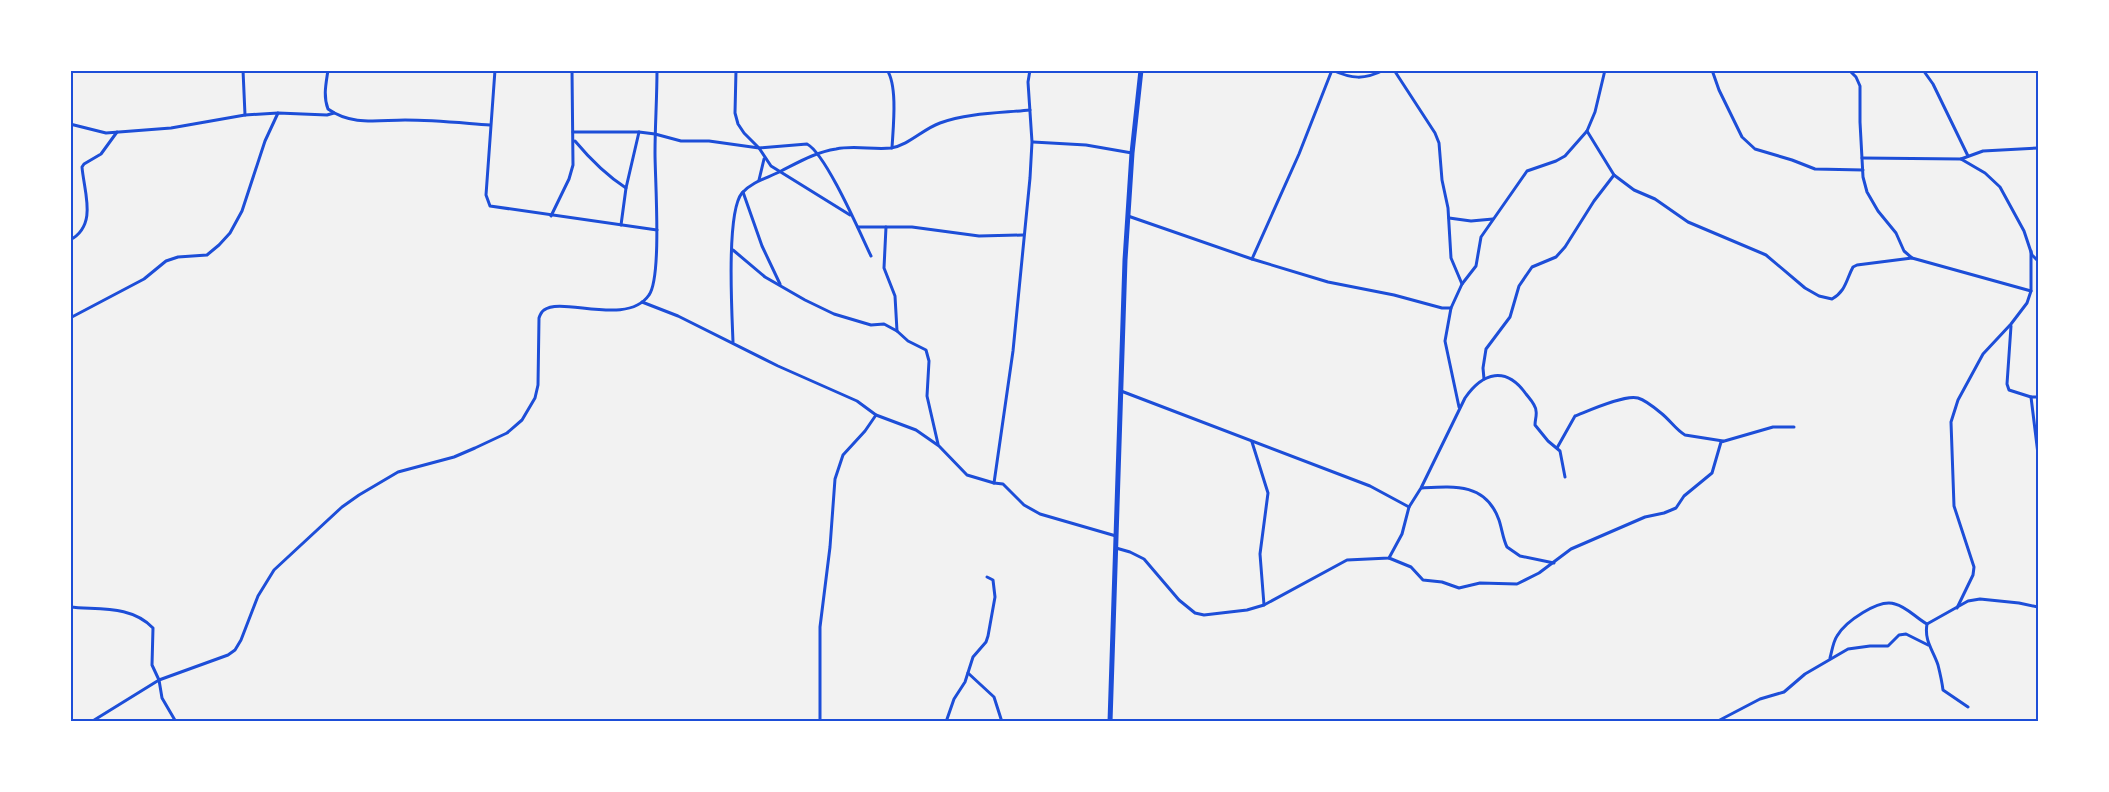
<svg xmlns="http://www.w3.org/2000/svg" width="2109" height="792" font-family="Rubik,sans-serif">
<rect width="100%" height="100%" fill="#f2f2f2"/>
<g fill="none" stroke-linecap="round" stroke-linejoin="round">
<g stroke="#1d4ed8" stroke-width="3">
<path d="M 243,70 L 245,115"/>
<path d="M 328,70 C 326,84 323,96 328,109 C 352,126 378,120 405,120 C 434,120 462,123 490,125"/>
<path d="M 495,70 L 486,195 L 490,206 L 657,230"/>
<path d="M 736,70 L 735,113 L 738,124 L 744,133 L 759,148 L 771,166 L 850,215"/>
<path d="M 887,70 C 898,86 893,129 892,148"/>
<path d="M 1332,70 C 1352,79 1364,80 1384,70"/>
<path d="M 1394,70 L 1435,133 L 1439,143 L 1442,180 L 1448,208 L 1451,258 L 1462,284"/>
<path d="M 1712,70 L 1719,90 L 1742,137 L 1755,149 L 1792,160 L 1815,169 L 1863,170"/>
<path d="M 1849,70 L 1856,77 L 1860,86 L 1860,122 L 1863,177 L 1867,192 L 1878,211 L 1896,233 L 1904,251 L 1912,258 L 2031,291"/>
<path d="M 1923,70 L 1933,84 L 1968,156"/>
<path d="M 70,124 L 106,133 L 171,128 L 245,115 L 278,113 L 327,115 L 334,113"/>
<path d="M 1587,131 L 1614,175 L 1634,190 L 1655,199 L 1688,222 L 1766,255 L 1805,288 L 1819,296 L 1832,299 C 1846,291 1846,280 1853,267 L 1857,265 L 1912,258"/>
<path d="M 573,132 L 639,132 L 655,134 L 681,141 L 709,141 L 759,148 L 807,144 C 826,154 860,233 871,256"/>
<path d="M 575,141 C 590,159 606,175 626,188"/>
<path d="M 1033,142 L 1086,145 L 1132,153"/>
<path d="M 1862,158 L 1961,159 L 1985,173 L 2000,187 L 2024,231 L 2032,255 L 2038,261"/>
<path d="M 1961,159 L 1983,151 L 2038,148"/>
<path d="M 759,180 L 764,159"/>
<path d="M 743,192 L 762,246 L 780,284"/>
<path d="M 551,216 L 569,179 L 573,165 L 572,70"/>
<path d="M 1128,216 L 1252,259 L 1328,282 L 1394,295 L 1442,308 L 1451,308"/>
<path d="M 1449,218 L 1471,221 L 1493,219"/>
<path d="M 621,225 L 626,188 L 639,132"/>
<path d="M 858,227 L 912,227 L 979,236 L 1023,235"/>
<path d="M 886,227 L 884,268 L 895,296 L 897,331 L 908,341 L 926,350 L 929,361 L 927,396 L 938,444"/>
<path d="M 70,240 C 98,225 84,192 82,167 L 84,164 L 101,154 L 117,132"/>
<path d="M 733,250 L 765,277 L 805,300 L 834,314 L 871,325 L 884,324 L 897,331"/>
<path d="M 1252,259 L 1299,154 L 1332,70"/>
<path d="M 642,302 L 678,316 L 778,366 L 857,401 L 876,415 L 916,430 L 939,446 L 967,475 L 994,483 L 1003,484 L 1024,505 L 1040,514 L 1116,536"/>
<path d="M 70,318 L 144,279 L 166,261 L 178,257 L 207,255 L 219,245 L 230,233 L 242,211 L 265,141 L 278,113"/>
<path d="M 2011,326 L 2007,384 L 2009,390 L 2031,397 L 2038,397"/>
<path d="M 733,342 C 732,314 726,212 742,193 C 753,181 768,178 781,171 C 799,162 816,152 836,149 C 854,145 873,150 891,148 C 909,145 923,129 940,123 C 967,113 1001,113 1030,110"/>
<path d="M 1484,379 L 1483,368 L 1486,349 L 1510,317 L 1519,286 L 1532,267 L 1556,257 L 1565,247 L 1594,201 L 1614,175"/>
<path d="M 1121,391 L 1370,486 L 1409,507"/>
<path d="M 2031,397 L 2038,454"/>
<path d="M 1459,407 L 1445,341 L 1451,308 L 1462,284 L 1476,266 L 1481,237 L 1527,171 L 1556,161 L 1565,156 L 1587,131 L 1595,112 L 1605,70"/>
<path d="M 1252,442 L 1268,493 L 1260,554 L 1264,605"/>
<path d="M 1557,448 L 1575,416 C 1588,411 1625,394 1638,398 C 1645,400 1655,408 1661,413 C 1670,420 1676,430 1685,435 L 1723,441"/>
<path d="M 994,483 L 1013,351 L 1030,178 L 1032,142 L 1028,82 L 1030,70"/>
<path d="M 1422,488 C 1454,486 1486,483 1499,520 C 1502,529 1503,539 1507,547 L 1520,556 L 1554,563"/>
<path d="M 1116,548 L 1130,552 L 1144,559 L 1179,600 L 1195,613 L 1204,615 L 1247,610 L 1264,605 L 1347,560 L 1389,558 L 1402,534 L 1409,507 L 1421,488 L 1465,398 C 1483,372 1506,366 1526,394 C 1530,399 1536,405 1536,411 C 1537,415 1535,420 1535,425 L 1548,441 L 1560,451 L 1565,477"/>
<path d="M 1389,558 L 1411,567 L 1423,580 L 1442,582 L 1459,588 L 1480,583 L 1517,584 L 1539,573 L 1571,549 L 1645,517 L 1664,513 L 1676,508 L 1684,496 L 1712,473 L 1721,442 L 1773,427 L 1794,427"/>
<path d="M 70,607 C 99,610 131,605 153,628 L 152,665 L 159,680 L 162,698 L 176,722"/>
<path d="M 1957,608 L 1973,575 L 1974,567 L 1954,506 L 1951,422 L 1958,400 L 1983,354 L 2011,324 L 2027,303 L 2031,291 L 2031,251"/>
<path d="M 1830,658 C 1832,651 1833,642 1837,636 C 1845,622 1879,598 1895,604 C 1907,607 1916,618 1927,624"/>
<path d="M 968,673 L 994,697 L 1002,722"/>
<path d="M 1968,707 L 1943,690 C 1942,682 1940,673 1938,665 C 1933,650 1924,641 1927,624 L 1968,601 L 1980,599 L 2019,603 L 2038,607"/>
<path d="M 91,722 L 159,680 L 228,655 L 235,650 L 241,640 L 258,596 L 274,570 L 342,507 L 359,495 L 398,472 L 454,457 L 475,448 L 507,433 L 522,420 L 535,398 L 538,385 L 539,318 C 540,315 541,312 544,310 C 561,296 627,327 649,295 C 662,277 655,180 655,153 C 655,126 657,98 657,70"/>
<path d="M 820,722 L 820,627 L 830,547 L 835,479 L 843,455 L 865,431 L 876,415"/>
<path d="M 946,722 L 954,699 L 965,682 L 973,657 L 986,642 L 988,636 L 995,597 L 993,580 L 987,577"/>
<path d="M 1716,722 L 1760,699 L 1784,692 L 1805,674 L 1848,649 L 1870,646 L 1888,646 L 1899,635 L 1906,634 L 1928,645"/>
</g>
<path stroke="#1d4ed8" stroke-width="5" d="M 1110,722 L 1125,260 L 1132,153 L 1141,70"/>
</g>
<rect width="2109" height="792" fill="none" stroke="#ffffff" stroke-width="144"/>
<rect x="72" y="72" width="1965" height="648" fill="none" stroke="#1d4ed8" stroke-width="2"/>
</svg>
